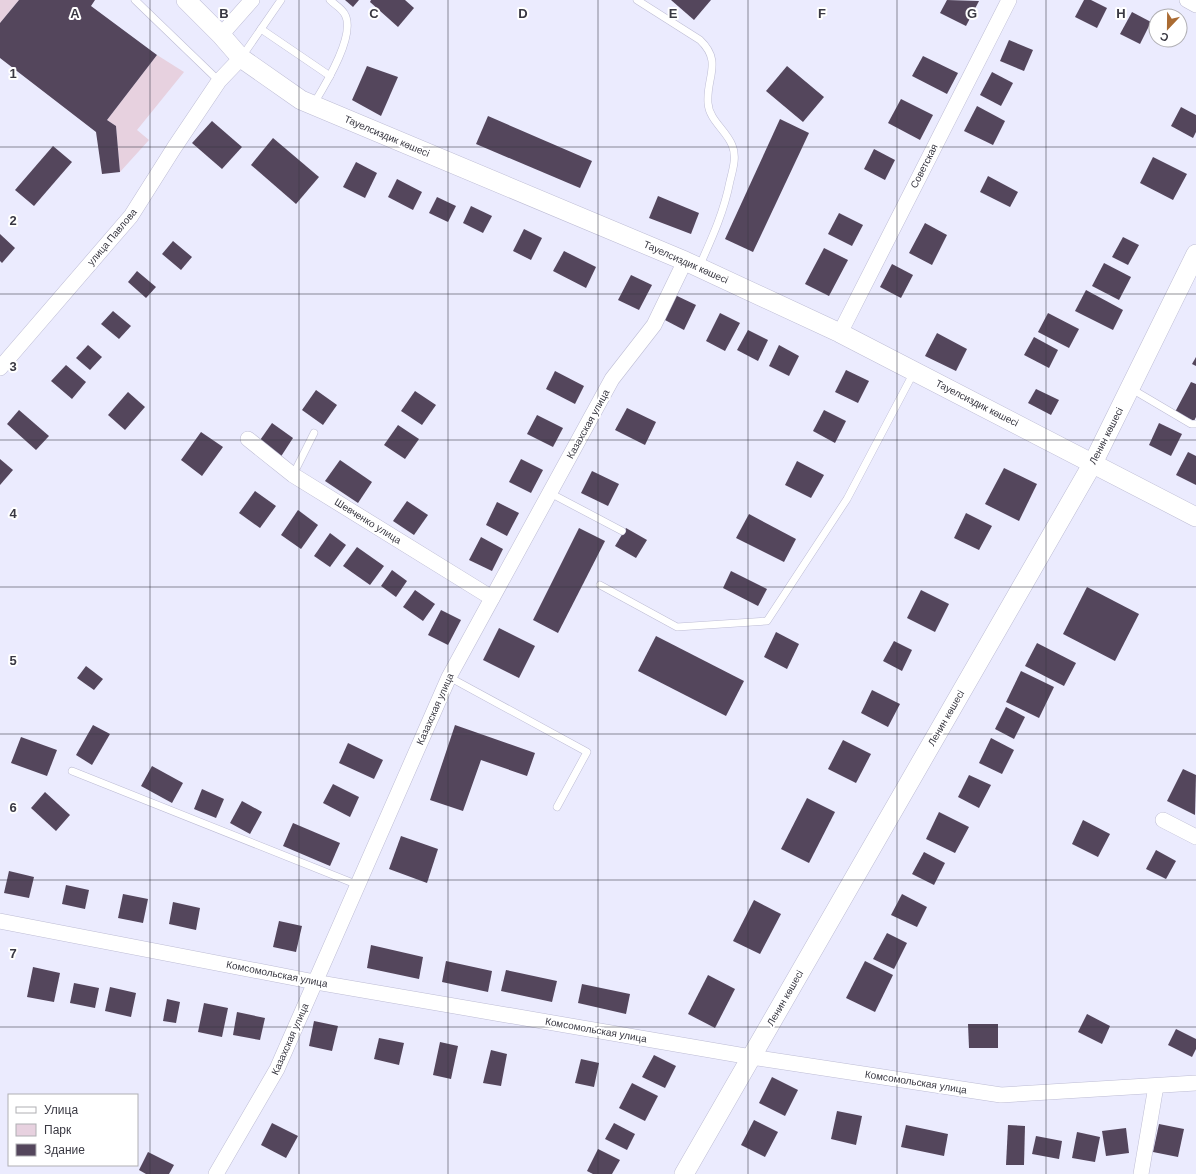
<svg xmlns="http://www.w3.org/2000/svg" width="1196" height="1174" font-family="Helvetica,sans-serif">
<rect width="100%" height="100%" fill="#ebebfe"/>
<g fill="#e7d1df">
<path d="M 0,0 L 19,0 L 0,23 Z"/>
<path d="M 157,55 L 184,72 L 137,130 L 149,140 L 120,172 L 116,126 L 107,120 Z"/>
</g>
<g fill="#54465c">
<path d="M 19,0 L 95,0 L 91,6 L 157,55 L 107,120 L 116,126 L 120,172 L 102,174 L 96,132 L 0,58 L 0,23 Z"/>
<path d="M 345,0 L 359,0 L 353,7 Z"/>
<path d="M 371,0 L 405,0 L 414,8 L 398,27 L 370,2 Z"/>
<path d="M 671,0 L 711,0 L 694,20 Z"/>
<path d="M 947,0 L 979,1 L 966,26 L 940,13 Z"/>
<path d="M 1084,0 L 1091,0 L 1107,8 L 1097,28 L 1075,17 Z"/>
<path d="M 1132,12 L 1151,22 L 1140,44 L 1120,34 Z"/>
<path d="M 1009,40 L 1033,50 L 1024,71 L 1000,61 Z"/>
<path d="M 923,56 L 958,73 L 947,94 L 912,76 Z"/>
<path d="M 367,66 L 398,77 L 381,116 L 352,100 Z"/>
<path d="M 787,66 L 824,97 L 803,122 L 766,91 Z"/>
<path d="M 992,72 L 1013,83 L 1001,106 L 980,95 Z"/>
<path d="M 901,99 L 933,115 L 920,140 L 888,123 Z"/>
<path d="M 977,106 L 1005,121 L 993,145 L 964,131 Z"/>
<path d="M 1181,107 L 1196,115 L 1196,132 L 1193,138 L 1171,126 Z"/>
<path d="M 488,116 L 592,161 L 580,188 L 476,144 Z"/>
<path d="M 780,119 L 809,133 L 753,252 L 725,239 Z"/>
<path d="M 212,121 L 242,147 L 222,169 L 192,143 Z"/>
<path d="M 273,138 L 319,177 L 296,204 L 251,165 Z"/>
<path d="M 53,146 L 72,162 L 34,206 L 15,190 Z"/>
<path d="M 874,149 L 895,160 L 885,180 L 864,169 Z"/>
<path d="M 1153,157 L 1187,174 L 1173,200 L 1140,183 Z"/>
<path d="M 356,162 L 377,173 L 365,198 L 343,187 Z"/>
<path d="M 988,176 L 1018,192 L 1010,207 L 980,192 Z"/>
<path d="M 397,179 L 422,192 L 413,210 L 388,197 Z"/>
<path d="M 658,196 L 699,213 L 691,234 L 649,218 Z"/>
<path d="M 437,197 L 456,206 L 448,222 L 429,213 Z"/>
<path d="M 471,206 L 492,216 L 483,233 L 463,223 Z"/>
<path d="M 839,213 L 863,225 L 852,246 L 828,234 Z"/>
<path d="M 925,223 L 947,235 L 932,265 L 909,253 Z"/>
<path d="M 524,229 L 542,238 L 531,260 L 513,251 Z"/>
<path d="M 0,234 L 15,248 L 2,263 L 0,261 Z"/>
<path d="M 1123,237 L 1139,245 L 1128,265 L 1112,257 Z"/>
<path d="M 173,241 L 192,257 L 181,270 L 162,254 Z"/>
<path d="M 824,248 L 848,260 L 829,296 L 805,284 Z"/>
<path d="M 564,251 L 596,267 L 586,288 L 553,271 Z"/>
<path d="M 1104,263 L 1131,277 L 1119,300 L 1092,286 Z"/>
<path d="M 892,264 L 913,275 L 901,298 L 880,287 Z"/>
<path d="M 137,271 L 156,287 L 146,298 L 128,282 Z"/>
<path d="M 631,275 L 652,285 L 639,310 L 618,300 Z"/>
<path d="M 1086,290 L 1123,310 L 1113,330 L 1075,311 Z"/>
<path d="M 675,295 L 696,305 L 684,330 L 663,319 Z"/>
<path d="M 113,311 L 131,326 L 119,339 L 101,324 Z"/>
<path d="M 720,313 L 740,323 L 725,351 L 706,341 Z"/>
<path d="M 1048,313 L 1079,329 L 1069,348 L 1038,332 Z"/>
<path d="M 748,330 L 768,340 L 758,361 L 737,350 Z"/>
<path d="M 937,333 L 967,349 L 956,371 L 925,356 Z"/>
<path d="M 1034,337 L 1058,350 L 1049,368 L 1024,355 Z"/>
<path d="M 88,345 L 102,357 L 90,370 L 76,358 Z"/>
<path d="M 779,345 L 799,356 L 789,376 L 769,366 Z"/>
<path d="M 1196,357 L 1196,366 L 1192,364 Z"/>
<path d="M 66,365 L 86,382 L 72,399 L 51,381 Z"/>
<path d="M 846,370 L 869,381 L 858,403 L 835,392 Z"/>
<path d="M 555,371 L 584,386 L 575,404 L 546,389 Z"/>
<path d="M 1191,382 L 1196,384 L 1196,417 L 1194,421 L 1175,412 Z"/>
<path d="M 1036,389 L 1059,400 L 1051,415 L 1028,403 Z"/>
<path d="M 316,390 L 337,405 L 323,425 L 302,410 Z"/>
<path d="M 415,391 L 436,405 L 422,425 L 401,411 Z"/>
<path d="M 128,392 L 145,407 L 125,430 L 108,415 Z"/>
<path d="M 627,408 L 656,422 L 645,445 L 615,430 Z"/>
<path d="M 19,410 L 49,436 L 36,450 L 7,424 Z"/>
<path d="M 824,410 L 846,421 L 835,443 L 813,431 Z"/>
<path d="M 537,415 L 563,428 L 553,447 L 527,434 Z"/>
<path d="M 272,423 L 293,438 L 280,458 L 258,443 Z"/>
<path d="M 1159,423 L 1182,434 L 1171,456 L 1149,445 Z"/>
<path d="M 398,425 L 419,439 L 405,459 L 384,445 Z"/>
<path d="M 201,432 L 223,447 L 202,476 L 181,460 Z"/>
<path d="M 1188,452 L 1196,456 L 1196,485 L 1176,475 Z"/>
<path d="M 0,459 L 13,470 L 0,485 Z"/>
<path d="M 521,459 L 543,470 L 531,493 L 509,482 Z"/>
<path d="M 340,460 L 372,482 L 358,503 L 325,481 Z"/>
<path d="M 797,461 L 824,475 L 811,498 L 785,485 Z"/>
<path d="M 1004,468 L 1037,484 L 1019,521 L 985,504 Z"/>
<path d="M 592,471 L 619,484 L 608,506 L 581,493 Z"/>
<path d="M 255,491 L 276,506 L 260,528 L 239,513 Z"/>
<path d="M 407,501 L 428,515 L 414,535 L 393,521 Z"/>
<path d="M 497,502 L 519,513 L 507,536 L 486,525 Z"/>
<path d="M 298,510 L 318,525 L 301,549 L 281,535 Z"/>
<path d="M 966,513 L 992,526 L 979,550 L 954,538 Z"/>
<path d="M 749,514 L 796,539 L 784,562 L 736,538 Z"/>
<path d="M 579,528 L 605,541 L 558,633 L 533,620 Z"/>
<path d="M 626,528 L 647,540 L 636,558 L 615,546 Z"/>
<path d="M 330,533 L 346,545 L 330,567 L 314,556 Z"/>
<path d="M 481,537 L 503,549 L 492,571 L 469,560 Z"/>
<path d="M 357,547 L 384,566 L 370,585 L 343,566 Z"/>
<path d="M 392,570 L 407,581 L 396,597 L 381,586 Z"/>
<path d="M 731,571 L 767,589 L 758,606 L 723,588 Z"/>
<path d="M 1087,587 L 1139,614 L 1115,661 L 1063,634 Z"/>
<path d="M 415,590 L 435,604 L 423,621 L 403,607 Z"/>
<path d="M 921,590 L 949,604 L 935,632 L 907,618 Z"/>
<path d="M 441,610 L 461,620 L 448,645 L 428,635 Z"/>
<path d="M 499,628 L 535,646 L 519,678 L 483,660 Z"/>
<path d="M 776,632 L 799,644 L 787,669 L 764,657 Z"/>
<path d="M 656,636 L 744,681 L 726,716 L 638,671 Z"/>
<path d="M 894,641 L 912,650 L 902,671 L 883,661 Z"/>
<path d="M 1037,643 L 1076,663 L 1064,686 L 1025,666 Z"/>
<path d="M 86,666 L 103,679 L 94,690 L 77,678 Z"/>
<path d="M 1021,671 L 1054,687 L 1039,718 L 1006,702 Z"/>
<path d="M 872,690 L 900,704 L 888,727 L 861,713 Z"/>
<path d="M 1006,707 L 1025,717 L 1014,739 L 995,729 Z"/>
<path d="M 93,725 L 110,734 L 92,765 L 76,755 Z"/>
<path d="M 455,725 L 535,753 L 527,776 L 481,760 L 463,811 L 430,800 Z"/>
<path d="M 21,737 L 57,750 L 47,776 L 11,763 Z"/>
<path d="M 991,738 L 1014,750 L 1002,774 L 979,763 Z"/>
<path d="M 843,740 L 871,754 L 856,783 L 828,769 Z"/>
<path d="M 348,743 L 383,760 L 374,779 L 339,763 Z"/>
<path d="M 152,766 L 183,783 L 172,803 L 141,786 Z"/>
<path d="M 1183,769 L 1196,775 L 1195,815 L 1167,801 Z"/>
<path d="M 969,775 L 991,785 L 979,808 L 958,797 Z"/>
<path d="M 333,784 L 359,797 L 350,817 L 323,803 Z"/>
<path d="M 202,789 L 224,799 L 216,818 L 194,809 Z"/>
<path d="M 45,792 L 70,815 L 56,831 L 31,808 Z"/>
<path d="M 807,798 L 835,812 L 809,863 L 781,849 Z"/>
<path d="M 242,801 L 262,812 L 250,834 L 230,823 Z"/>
<path d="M 939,812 L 969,827 L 955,853 L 926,839 Z"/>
<path d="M 1083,820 L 1110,834 L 1098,857 L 1072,844 Z"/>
<path d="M 293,823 L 340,843 L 330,866 L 283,846 Z"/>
<path d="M 401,836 L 438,849 L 427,883 L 389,869 Z"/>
<path d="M 1156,850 L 1176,861 L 1166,879 L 1146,869 Z"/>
<path d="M 924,852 L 945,863 L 934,885 L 912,874 Z"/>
<path d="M 9,871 L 34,877 L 29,898 L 4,893 Z"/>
<path d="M 66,885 L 89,890 L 85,909 L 62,904 Z"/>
<path d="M 123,894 L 148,899 L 143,923 L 118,918 Z"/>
<path d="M 902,894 L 927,907 L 917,927 L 891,915 Z"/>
<path d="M 754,900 L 781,914 L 760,954 L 733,941 Z"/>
<path d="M 173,902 L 200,908 L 196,930 L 169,924 Z"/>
<path d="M 279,921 L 302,926 L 296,952 L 273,947 Z"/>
<path d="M 887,933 L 907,943 L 894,969 L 873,959 Z"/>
<path d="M 371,945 L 423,957 L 419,979 L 367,968 Z"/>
<path d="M 446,961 L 492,971 L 488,992 L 442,982 Z"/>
<path d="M 865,961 L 893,975 L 875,1012 L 846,998 Z"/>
<path d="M 33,967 L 60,973 L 54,1002 L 27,997 Z"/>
<path d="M 506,970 L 557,981 L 552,1002 L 501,991 Z"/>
<path d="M 708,975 L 735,989 L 715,1028 L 688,1014 Z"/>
<path d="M 74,983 L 99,988 L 95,1008 L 70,1003 Z"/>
<path d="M 582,984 L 630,994 L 626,1014 L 578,1003 Z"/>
<path d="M 110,987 L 136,993 L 131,1017 L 105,1011 Z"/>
<path d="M 167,999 L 180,1002 L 176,1023 L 163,1021 Z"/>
<path d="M 204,1003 L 228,1008 L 222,1037 L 198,1032 Z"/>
<path d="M 237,1012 L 265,1018 L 260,1040 L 233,1035 Z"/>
<path d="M 1087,1014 L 1110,1026 L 1102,1044 L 1078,1032 Z"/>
<path d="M 314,1021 L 338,1026 L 332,1051 L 309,1046 Z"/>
<path d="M 968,1024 L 998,1024 L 998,1048 L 969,1048 Z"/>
<path d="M 1176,1029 L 1196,1039 L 1196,1049 L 1192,1057 L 1168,1045 Z"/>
<path d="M 379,1038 L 404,1043 L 399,1065 L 374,1059 Z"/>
<path d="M 440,1042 L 458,1046 L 451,1079 L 433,1075 Z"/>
<path d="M 491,1050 L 507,1054 L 501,1086 L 483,1083 Z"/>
<path d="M 654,1055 L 676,1066 L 665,1088 L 642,1077 Z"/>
<path d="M 581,1059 L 599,1063 L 594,1087 L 575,1083 Z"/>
<path d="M 772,1077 L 798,1090 L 785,1116 L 759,1103 Z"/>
<path d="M 632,1083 L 658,1096 L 645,1121 L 619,1108 Z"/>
<path d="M 837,1111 L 862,1116 L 856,1145 L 831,1139 Z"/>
<path d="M 754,1120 L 778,1132 L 765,1157 L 741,1145 Z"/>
<path d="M 272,1123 L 298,1136 L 286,1158 L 261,1145 Z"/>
<path d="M 614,1123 L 635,1134 L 627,1150 L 605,1139 Z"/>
<path d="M 1159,1124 L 1184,1129 L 1178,1157 L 1153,1152 Z"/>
<path d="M 906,1125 L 948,1134 L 944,1156 L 901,1147 Z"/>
<path d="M 1008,1125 L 1025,1126 L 1024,1165 L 1006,1165 Z"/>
<path d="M 1126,1128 L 1129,1153 L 1106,1156 L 1102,1131 Z"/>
<path d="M 1077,1132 L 1100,1137 L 1095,1162 L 1072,1158 Z"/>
<path d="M 1036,1136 L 1062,1141 L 1059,1159 L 1032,1154 Z"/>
<path d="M 598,1149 L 620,1160 L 612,1174 L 593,1174 L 587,1171 Z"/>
<path d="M 148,1152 L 174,1165 L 169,1174 L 146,1174 L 139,1170 Z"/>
</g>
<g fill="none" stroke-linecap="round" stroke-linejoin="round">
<g stroke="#bdbcd4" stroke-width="8">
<g id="service">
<path d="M 135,0 L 219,81"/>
<path d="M 637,0 L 700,40 C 723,62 706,77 708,103 C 709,120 726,130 732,145 C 737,156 733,169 730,181 C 724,212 712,238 699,267"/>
<path d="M 261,29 L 330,76"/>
<path d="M 241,58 L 281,0"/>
<path d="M 313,105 C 324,87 358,33 344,13 C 341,8 334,4 330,0"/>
<path d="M 1130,388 L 1191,424 L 1196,424"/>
<path d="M 293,475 L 314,433"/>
<path d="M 550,493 L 622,531"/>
<path d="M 600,585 L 677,627 L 767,621 L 847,499 L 914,372"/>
<path d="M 449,677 L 587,752 L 557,807"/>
<path d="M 72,771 L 358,885"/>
</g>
</g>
<g stroke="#bdbcd4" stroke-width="16">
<g id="minor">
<path d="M 1187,0 L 1196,5"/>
<path d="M 221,35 L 252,0"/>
<path d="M 840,333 L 1009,0"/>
<path d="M 0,368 L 131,216 L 174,148 L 219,81 L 241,58"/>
<path d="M 248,439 L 293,475 L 492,598"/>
<path d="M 1163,820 L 1196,837"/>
<path d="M 0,921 L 315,982 L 751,1057 L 1001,1095 L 1196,1083"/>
<path d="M 216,1174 L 277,1069 L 449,677 L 612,379 L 654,325 L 685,261"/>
<path d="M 1141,1174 L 1156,1086"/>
</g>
</g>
<g stroke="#bdbcd4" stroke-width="20">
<g id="tertiary">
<path d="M 186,0 L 221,35 L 241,58 L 301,100 L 685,261 L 840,333 L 1196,517"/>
<path d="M 684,1174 L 1093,463 L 1196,254"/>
</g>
</g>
<use href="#service" stroke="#fff" stroke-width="7"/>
<use href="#minor" stroke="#fff" stroke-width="15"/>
<use href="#tertiary" stroke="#fff" stroke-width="19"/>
</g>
<path fill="none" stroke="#393842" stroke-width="1" stroke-opacity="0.55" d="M 150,0 L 150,1174M 299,0 L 299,1174M 448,0 L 448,1174M 598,0 L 598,1174M 748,0 L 748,1174M 897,0 L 897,1174M 1046,0 L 1046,1174M 0,147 L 1196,147M 0,294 L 1196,294M 0,440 L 1196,440M 0,587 L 1196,587M 0,734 L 1196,734M 0,880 L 1196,880M 0,1027 L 1196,1027"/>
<g text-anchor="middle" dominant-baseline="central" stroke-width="4" stroke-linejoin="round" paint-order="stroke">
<g font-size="10" fill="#393842" stroke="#fff">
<text transform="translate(387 136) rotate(23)">Тауелсиздик көшесі</text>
<text transform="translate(924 166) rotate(-63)">Советская</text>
<text transform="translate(112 237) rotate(-50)">улица Павлова</text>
<text transform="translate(686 262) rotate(24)">Тауелсиздик көшесі</text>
<text transform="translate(977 403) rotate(27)">Тауелсиздик көшесі</text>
<text transform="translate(588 424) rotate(-61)">Казахская улица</text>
<text transform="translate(1106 436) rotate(-63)">Ленин көшесі</text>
<text transform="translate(368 521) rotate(32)">Шевченко улица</text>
<text transform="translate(435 709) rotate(-66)">Казахская улица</text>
<text transform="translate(946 718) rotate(-60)">Ленин көшесі</text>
<text transform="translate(277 974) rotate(11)">Комсомольская улица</text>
<text transform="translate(785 998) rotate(-60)">Ленин көшесі</text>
<text transform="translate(596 1030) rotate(10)">Комсомольская улица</text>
<text transform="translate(290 1039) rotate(-66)">Казахская улица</text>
<text transform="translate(916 1082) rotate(9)">Комсомольская улица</text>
</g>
</g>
<g font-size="13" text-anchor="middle" font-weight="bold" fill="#393842" stroke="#fff" stroke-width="4" stroke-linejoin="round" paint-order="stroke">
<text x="75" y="18">A</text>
<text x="224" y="18">B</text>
<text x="374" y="18">C</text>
<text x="523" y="18">D</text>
<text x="673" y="18">E</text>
<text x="822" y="18">F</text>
<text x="972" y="18">G</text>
<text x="1121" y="18">H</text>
<text x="13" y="78">1</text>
<text x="13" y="225">2</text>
<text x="13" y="371">3</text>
<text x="13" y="518">4</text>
<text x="13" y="665">5</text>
<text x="13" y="812">6</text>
<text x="13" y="958">7</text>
</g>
<rect x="8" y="1094" width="130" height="72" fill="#ffffff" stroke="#b0afb3"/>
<rect x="16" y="1107" width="20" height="6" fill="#ffffff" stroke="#b0afb3"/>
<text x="44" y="1114" font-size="12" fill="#393842">Улица</text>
<rect x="16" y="1124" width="20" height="12" fill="#e7d1df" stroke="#b0afb3"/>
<text x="44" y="1134" font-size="12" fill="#393842">Парк</text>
<rect x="16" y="1144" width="20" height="12" fill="#54465c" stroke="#b0afb3"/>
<text x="44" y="1154" font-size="12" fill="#393842">Здание</text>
<g transform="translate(1168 28) rotate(202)"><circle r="19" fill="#ffffff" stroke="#b0afb3"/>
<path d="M0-3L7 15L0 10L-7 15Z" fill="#aa6b32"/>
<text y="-6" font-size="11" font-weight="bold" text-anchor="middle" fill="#393842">С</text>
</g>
</svg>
